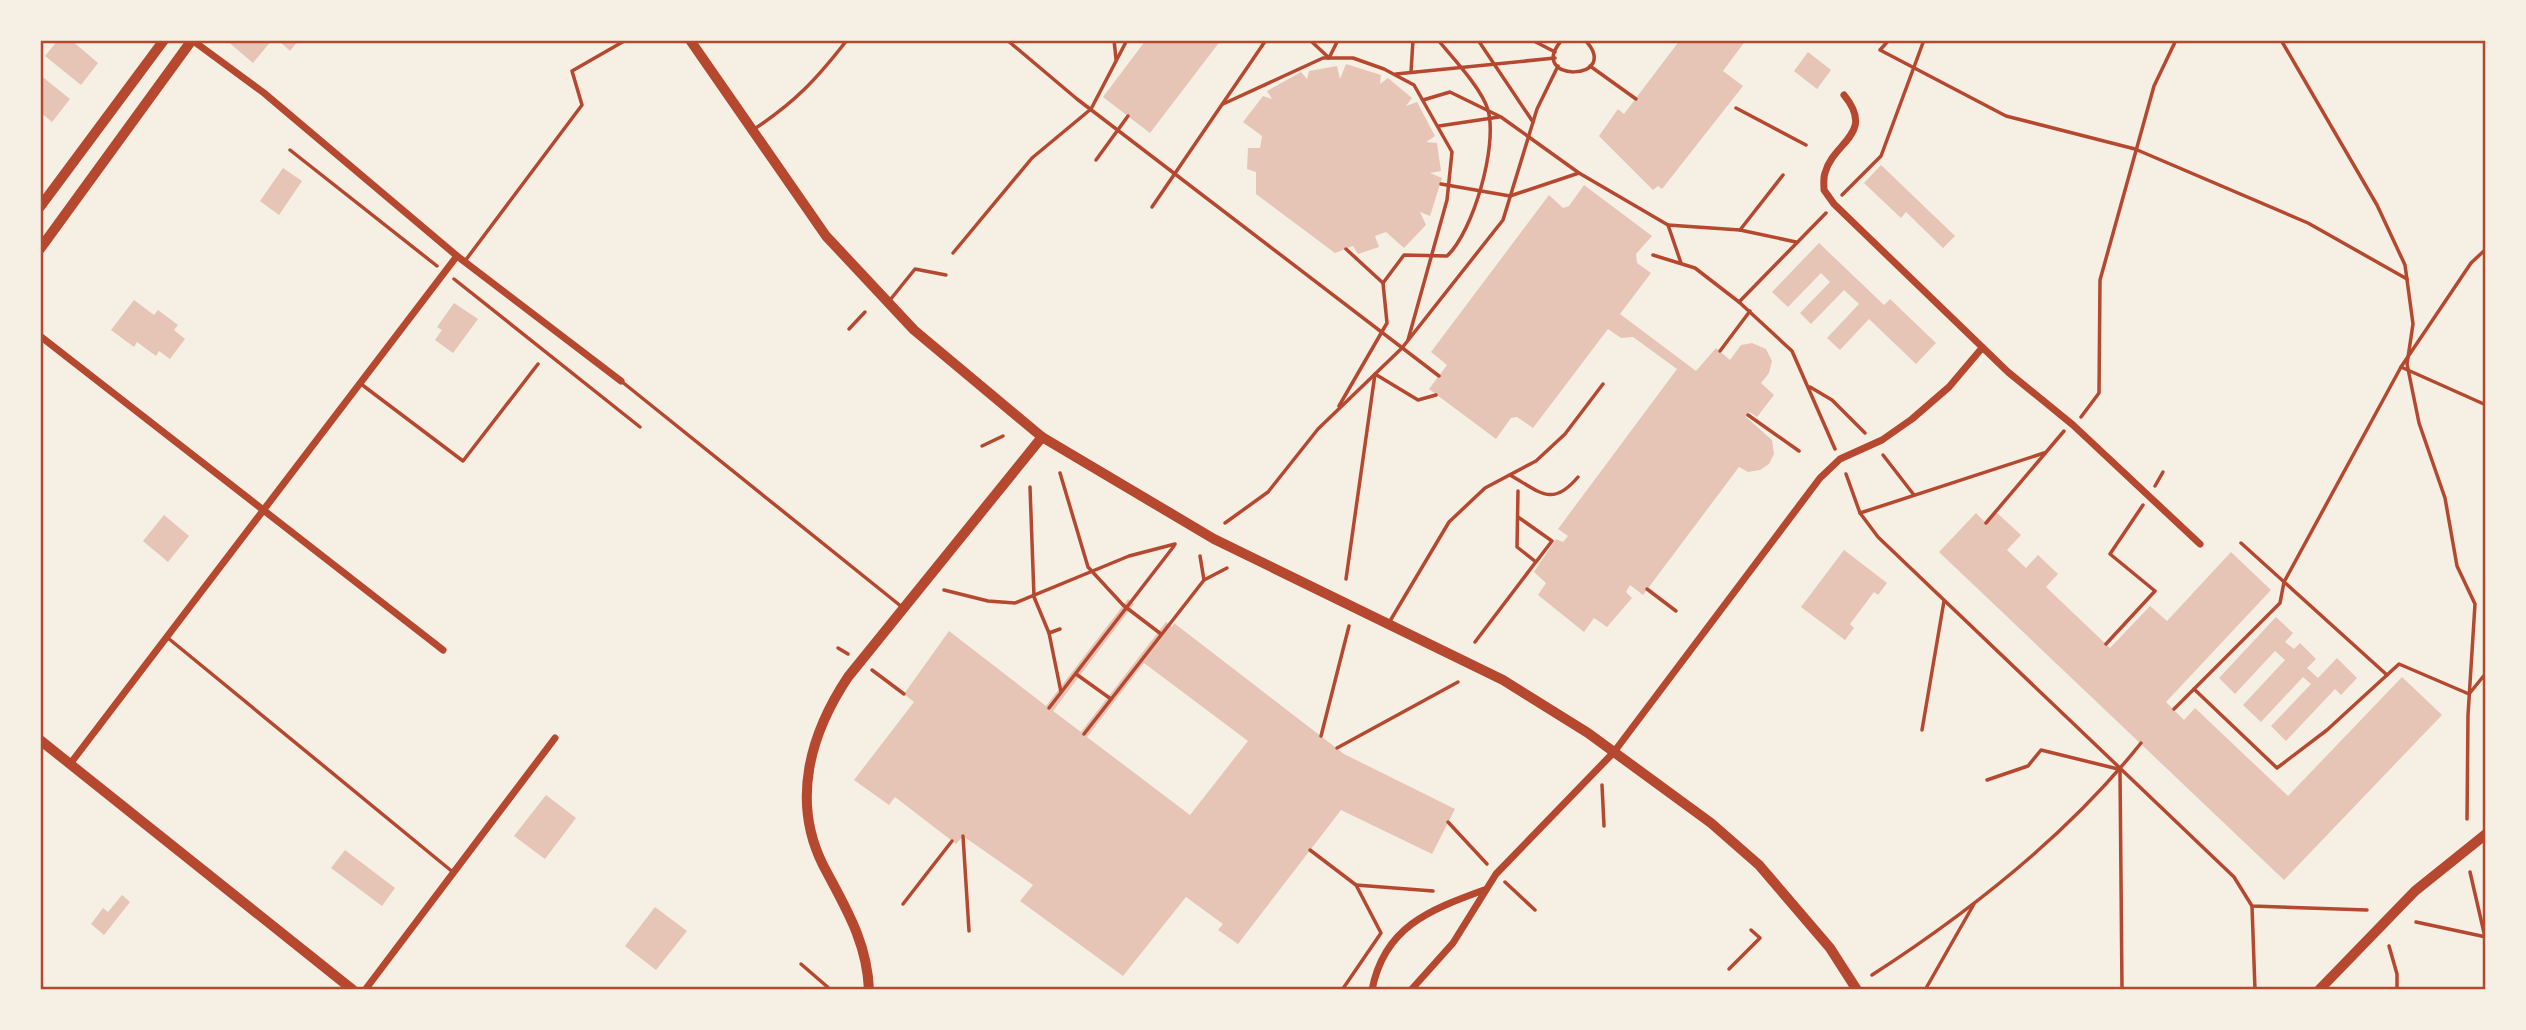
<svg xmlns="http://www.w3.org/2000/svg" width="2526" height="1030" font-family="'Nunito Sans',sans-serif">
<rect width="100%" height="100%" fill="#f6efe4"/>
<g fill="#e6c5b7" fill-rule="evenodd">
<path d="M 58,40 L 71,40 L 98,63 L 81,85 L 45,56 Z"/>
<path d="M 226,40 L 272,40 L 253,63 Z"/>
<path d="M 278,40 L 299,40 L 290,51 Z"/>
<path d="M 1146,40 L 1221,40 L 1150,133 L 1103,97 Z"/>
<path d="M 1680,40 L 1746,40 L 1723,71 L 1743,86 L 1662,189 L 1658,186 L 1653,190 L 1599,136 L 1618,109 L 1624,114 Z"/>
<path d="M 1808,52 L 1831,70 L 1817,89 L 1794,71 Z"/>
<path d="M 1346,64 L 1381,75 L 1380,84 L 1388,78 L 1412,98 L 1406,106 L 1417,102 L 1435,136 L 1426,142 L 1437,143 L 1441,171 L 1430,173 L 1442,178 L 1430,216 L 1420,212 L 1426,225 L 1404,248 L 1386,232 L 1375,236 L 1379,247 L 1358,254 L 1353,246 L 1335,253 L 1256,194 L 1256,172 L 1247,169 L 1248,148 L 1260,148 L 1262,136 L 1243,122 L 1263,96 L 1272,99 L 1267,91 L 1301,72 L 1307,79 L 1309,71 L 1337,66 L 1340,79 Z"/>
<path d="M 40,75 L 70,99 L 52,122 L 40,112 Z"/>
<path d="M 1881,165 L 1955,236 L 1943,248 L 1906,212 L 1901,218 L 1864,183 Z"/>
<path d="M 283,168 L 302,181 L 279,215 L 260,201 Z"/>
<path d="M 1584,185 L 1652,236 L 1636,254 L 1637,263 L 1651,273 L 1620,314 L 1696,371 L 1716,348 L 1730,360 L 1741,345 L 1752,343 L 1766,349 L 1772,361 L 1769,373 L 1761,383 L 1774,395 L 1757,417 L 1750,412 L 1746,417 L 1772,440 L 1774,454 L 1769,464 L 1760,470 L 1748,472 L 1739,467 L 1643,595 L 1630,585 L 1626,592 L 1632,598 L 1607,627 L 1594,618 L 1584,632 L 1538,595 L 1546,583 L 1534,572 L 1556,539 L 1563,542 L 1568,536 L 1558,529 L 1677,369 L 1633,337 L 1621,338 L 1608,329 L 1533,428 L 1517,417 L 1511,418 L 1496,439 L 1429,389 L 1447,365 L 1431,352 L 1549,195 L 1563,208 L 1569,206 Z"/>
<path d="M 1819,243 L 1884,305 L 1890,299 L 1936,343 L 1916,364 L 1869,319 L 1840,350 L 1827,338 L 1859,304 L 1844,290 L 1811,324 L 1800,313 L 1830,282 L 1821,273 L 1788,307 L 1772,292 Z"/>
<path d="M 134,300 L 154,315 L 158,310 L 178,325 L 174,330 L 185,339 L 170,359 L 159,351 L 156,356 L 137,342 L 134,347 L 111,330 Z"/>
<path d="M 454,303 L 478,319 L 453,353 L 435,340 L 442,330 L 437,327 Z"/>
<path d="M 1996,512 L 2021,535 L 2007,550 L 2026,568 L 2038,555 L 2058,574 L 2046,587 L 2110,648 L 2150,606 L 2167,621 L 2231,552 L 2271,590 L 2166,702 L 2184,720 L 2195,708 L 2288,796 L 2402,677 L 2442,715 L 2284,880 L 1939,552 L 1976,513 L 1986,523 Z"/>
<path d="M 164,515 L 189,536 L 168,562 L 143,541 Z"/>
<path d="M 1844,550 L 1887,583 L 1878,595 L 1874,592 L 1850,624 L 1854,628 L 1845,640 L 1801,607 Z"/>
<path d="M 1128,599 L 1134,604 L 1053,711 L 1081,732 L 1166,622 L 1172,627 L 1174,623 L 1344,754 L 1455,809 L 1432,854 L 1341,810 L 1238,944 L 1218,930 L 1223,924 L 1186,897 L 1123,976 L 1020,901 L 1033,885 L 963,836 L 956,844 L 895,797 L 889,805 L 854,780 L 914,702 L 904,694 L 949,631 L 1046,706 ZM 1144,663 L 1248,741 L 1190,815 L 1087,737 Z"/>
<path d="M 2276,617 L 2293,633 L 2285,642 L 2294,649 L 2300,643 L 2316,659 L 2307,668 L 2318,678 L 2337,658 L 2357,678 L 2341,695 L 2335,689 L 2286,741 L 2271,726 L 2311,684 L 2303,677 L 2261,722 L 2243,705 L 2285,660 L 2275,651 L 2235,694 L 2219,678 Z"/>
<path d="M 546,795 L 576,818 L 545,859 L 514,836 Z"/>
<path d="M 345,850 L 395,888 L 382,906 L 331,868 Z"/>
<path d="M 122,895 L 130,902 L 104,935 L 91,924 L 103,908 L 108,912 Z"/>
<path d="M 655,907 L 687,931 L 656,970 L 625,946 Z"/>
</g>
<g fill="none" stroke-linecap="round" stroke-linejoin="round">
<g stroke="#b5482f" stroke-width="3.5">
<path d="M 1007,40 L 1077,99 L 1439,376"/>
<path d="M 1114,40 L 1116,59"/>
<path d="M 1310,40 L 1329,58 L 1338,40"/>
<path d="M 1478,40 L 1533,122"/>
<path d="M 1532,40 L 1555,52"/>
<path d="M 1562,40 C 1524,83 1624,82 1585,40"/>
<path d="M 1889,40 L 1880,50 L 2006,116 L 2135,149 L 2308,223 L 2407,279"/>
<path d="M 2281,40 L 2377,205 L 2405,265 L 2413,324 L 2407,364 L 2419,423 L 2445,498 L 2457,566 L 2475,604 L 2468,715 L 2467,819"/>
<path d="M 1590,66 L 1636,99"/>
<path d="M 1411,72 L 1413,40"/>
<path d="M 1396,74 L 1555,58"/>
<path d="M 1423,100 L 1450,92 L 1501,117 L 1579,173 L 1668,225 L 1681,263"/>
<path d="M 1223,104 L 1323,58 L 1353,58 L 1384,69 L 1414,85 L 1452,152 L 1447,200 L 1408,340"/>
<path d="M 1736,108 L 1806,145"/>
<path d="M 1439,126 L 1499,117"/>
<path d="M 290,150 L 437,266"/>
<path d="M 1096,160 L 1128,116"/>
<path d="M 1441,184 L 1510,196 L 1579,173"/>
<path d="M 1842,195 L 1881,156 L 1924,40"/>
<path d="M 1152,207 L 1266,40"/>
<path d="M 1668,225 L 1740,230 L 1796,242"/>
<path d="M 1740,230 L 1783,175"/>
<path d="M 953,253 L 1032,158 L 1091,109 L 1127,40"/>
<path d="M 1653,255 L 1695,268 L 1739,302 L 1792,351 L 1835,449"/>
<path d="M 454,279 L 640,427"/>
<path d="M 1383,283 L 1404,255 L 1447,256 C 1473,232 1498,146 1488,110 C 1482,89 1453,58 1438,40"/>
<path d="M 1739,302 L 1826,213"/>
<path d="M 849,329 L 865,312"/>
<path d="M 1720,351 L 1750,311"/>
<path d="M 2401,367 L 2486,405"/>
<path d="M 1810,387 L 1832,400 L 1865,433"/>
<path d="M 1339,406 L 1387,323 L 1383,283 L 1346,249"/>
<path d="M 1748,415 L 1799,451"/>
<path d="M 2081,417 L 2099,393 L 2100,280 L 2154,86 L 2176,40"/>
<path d="M 982,446 L 1003,436"/>
<path d="M 1883,455 L 1914,495"/>
<path d="M 1060,473 L 1088,567 L 1123,605 L 1161,634"/>
<path d="M 1846,474 L 1860,513 L 1878,537 L 2234,877 L 2252,906 L 2367,910"/>
<path d="M 2155,486 L 2163,472"/>
<path d="M 1030,487 L 1034,597 L 1049,633 L 1061,692"/>
<path d="M 1518,491 L 1517,547 L 1536,562 L 1552,541 L 1518,517"/>
<path d="M 1860,513 L 2044,453"/>
<path d="M 1225,523 L 1268,492 L 1318,429 L 1402,348 L 1503,220 L 1537,109 L 1558,66"/>
<path d="M 1986,523 L 2064,431"/>
<path d="M 2241,543 L 2387,675"/>
<path d="M 1346,579 L 1375,374 L 1418,400 L 1436,395"/>
<path d="M 1204,580 L 1227,568"/>
<path d="M 1647,589 L 1676,611"/>
<path d="M 944,590 L 988,601 L 1015,603 L 1129,556 L 1175,544"/>
<path d="M 1049,633 L 1060,629"/>
<path d="M 1475,642 L 1535,563"/>
<path d="M 2106,644 L 2155,591 L 2110,554 L 2143,505"/>
<path d="M 838,648 L 848,654"/>
<path d="M 872,670 L 904,694"/>
<path d="M 1076,674 L 1111,699"/>
<path d="M 2194,689 L 2277,768 L 2327,730 L 2399,664 L 2469,694 L 2486,673"/>
<path d="M 1049,708 L 1174,546"/>
<path d="M 2174,709 L 2280,603 L 2284,582 L 2401,367 L 2471,263 L 2486,249"/>
<path d="M 1922,730 L 1944,601"/>
<path d="M 1084,734 L 1204,580 L 1200,556"/>
<path d="M 1321,736 L 1349,626"/>
<path d="M 1337,748 L 1458,682"/>
<path d="M 2120,771 L 2122,990"/>
<path d="M 1987,780 L 2028,766 L 2041,750 L 2118,769"/>
<path d="M 1602,785 L 1604,826"/>
<path d="M 1448,822 L 1487,864"/>
<path d="M 963,836 L 969,931"/>
<path d="M 1310,850 L 1356,885 L 1381,933 L 1342,990"/>
<path d="M 2470,872 L 2485,937"/>
<path d="M 1505,882 L 1535,910"/>
<path d="M 1356,885 L 1433,891"/>
<path d="M 903,904 L 952,841"/>
<path d="M 2252,906 L 2255,990"/>
<path d="M 2416,922 L 2486,937"/>
<path d="M 2389,946 L 2397,974 L 2397,990"/>
<path d="M 801,964 L 831,990"/>
<path d="M 1729,969 L 1760,938 L 1751,930"/>
<path d="M 1872,975 C 1971,911 2067,836 2141,743"/>
<path d="M 1925,990 L 1974,904"/>
</g>
<g stroke="#b5482f" stroke-width="3.5">
<path d="M 753,130 C 795,102 816,80 847,40"/>
<path d="M 465,261 L 582,105 L 572,71 L 626,40"/>
<path d="M 890,300 L 915,269 L 946,275"/>
<path d="M 621,381 L 902,607"/>
<path d="M 361,384 L 463,461 L 538,364"/>
<path d="M 1510,475 C 1540,492 1552,508 1578,477"/>
<path d="M 1390,621 L 1449,522 L 1485,488 L 1536,461 L 1565,434 L 1603,384"/>
<path d="M 168,638 L 454,873"/>
</g>
<g stroke="#b5482f" stroke-width="7">
<path d="M 192,40 L 264,93 L 457,256 L 621,381"/>
<path d="M 1844,95 C 1876,134 1833,142 1825,173 C 1823,178 1824,185 1824,190 L 1834,204 L 2008,372 L 2073,425 L 2200,544"/>
<path d="M 40,336 L 443,650"/>
<path d="M 70,764 L 457,256"/>
<path d="M 365,990 L 555,738"/>
<path d="M 1372,990 C 1384,927 1429,910 1484,890"/>
<path d="M 1411,990 L 1453,943 L 1496,874 L 1614,752 L 1820,478 L 1840,459 L 1882,440 L 1912,419 L 1949,387 L 1982,348"/>
</g>
<g stroke="#b5482f" stroke-width="10">
<path d="M 690,40 L 826,236 L 914,330 L 1042,437 L 1214,539 L 1503,680 L 1588,733 L 1711,823 L 1759,865 L 1830,948 L 1857,990"/>
<path d="M 40,740 L 353,990"/>
<path d="M 869,990 C 867,941 845,907 823,865 C 791,801 810,734 848,677 L 1042,437"/>
<path d="M 2319,990 L 2415,891 L 2486,834"/>
</g>
<g stroke="#b5482f" stroke-width="10">
<path d="M 40,207 L 164,40"/>
<path d="M 40,249 L 192,40"/>
</g>
</g>
<rect width="2526" height="1030" fill="none" stroke="#f6efe4" stroke-width="84"/>
<rect x="42" y="42" width="2442" height="946" fill="none" stroke="#b5482f" stroke-width="2.5"/>
</svg>
